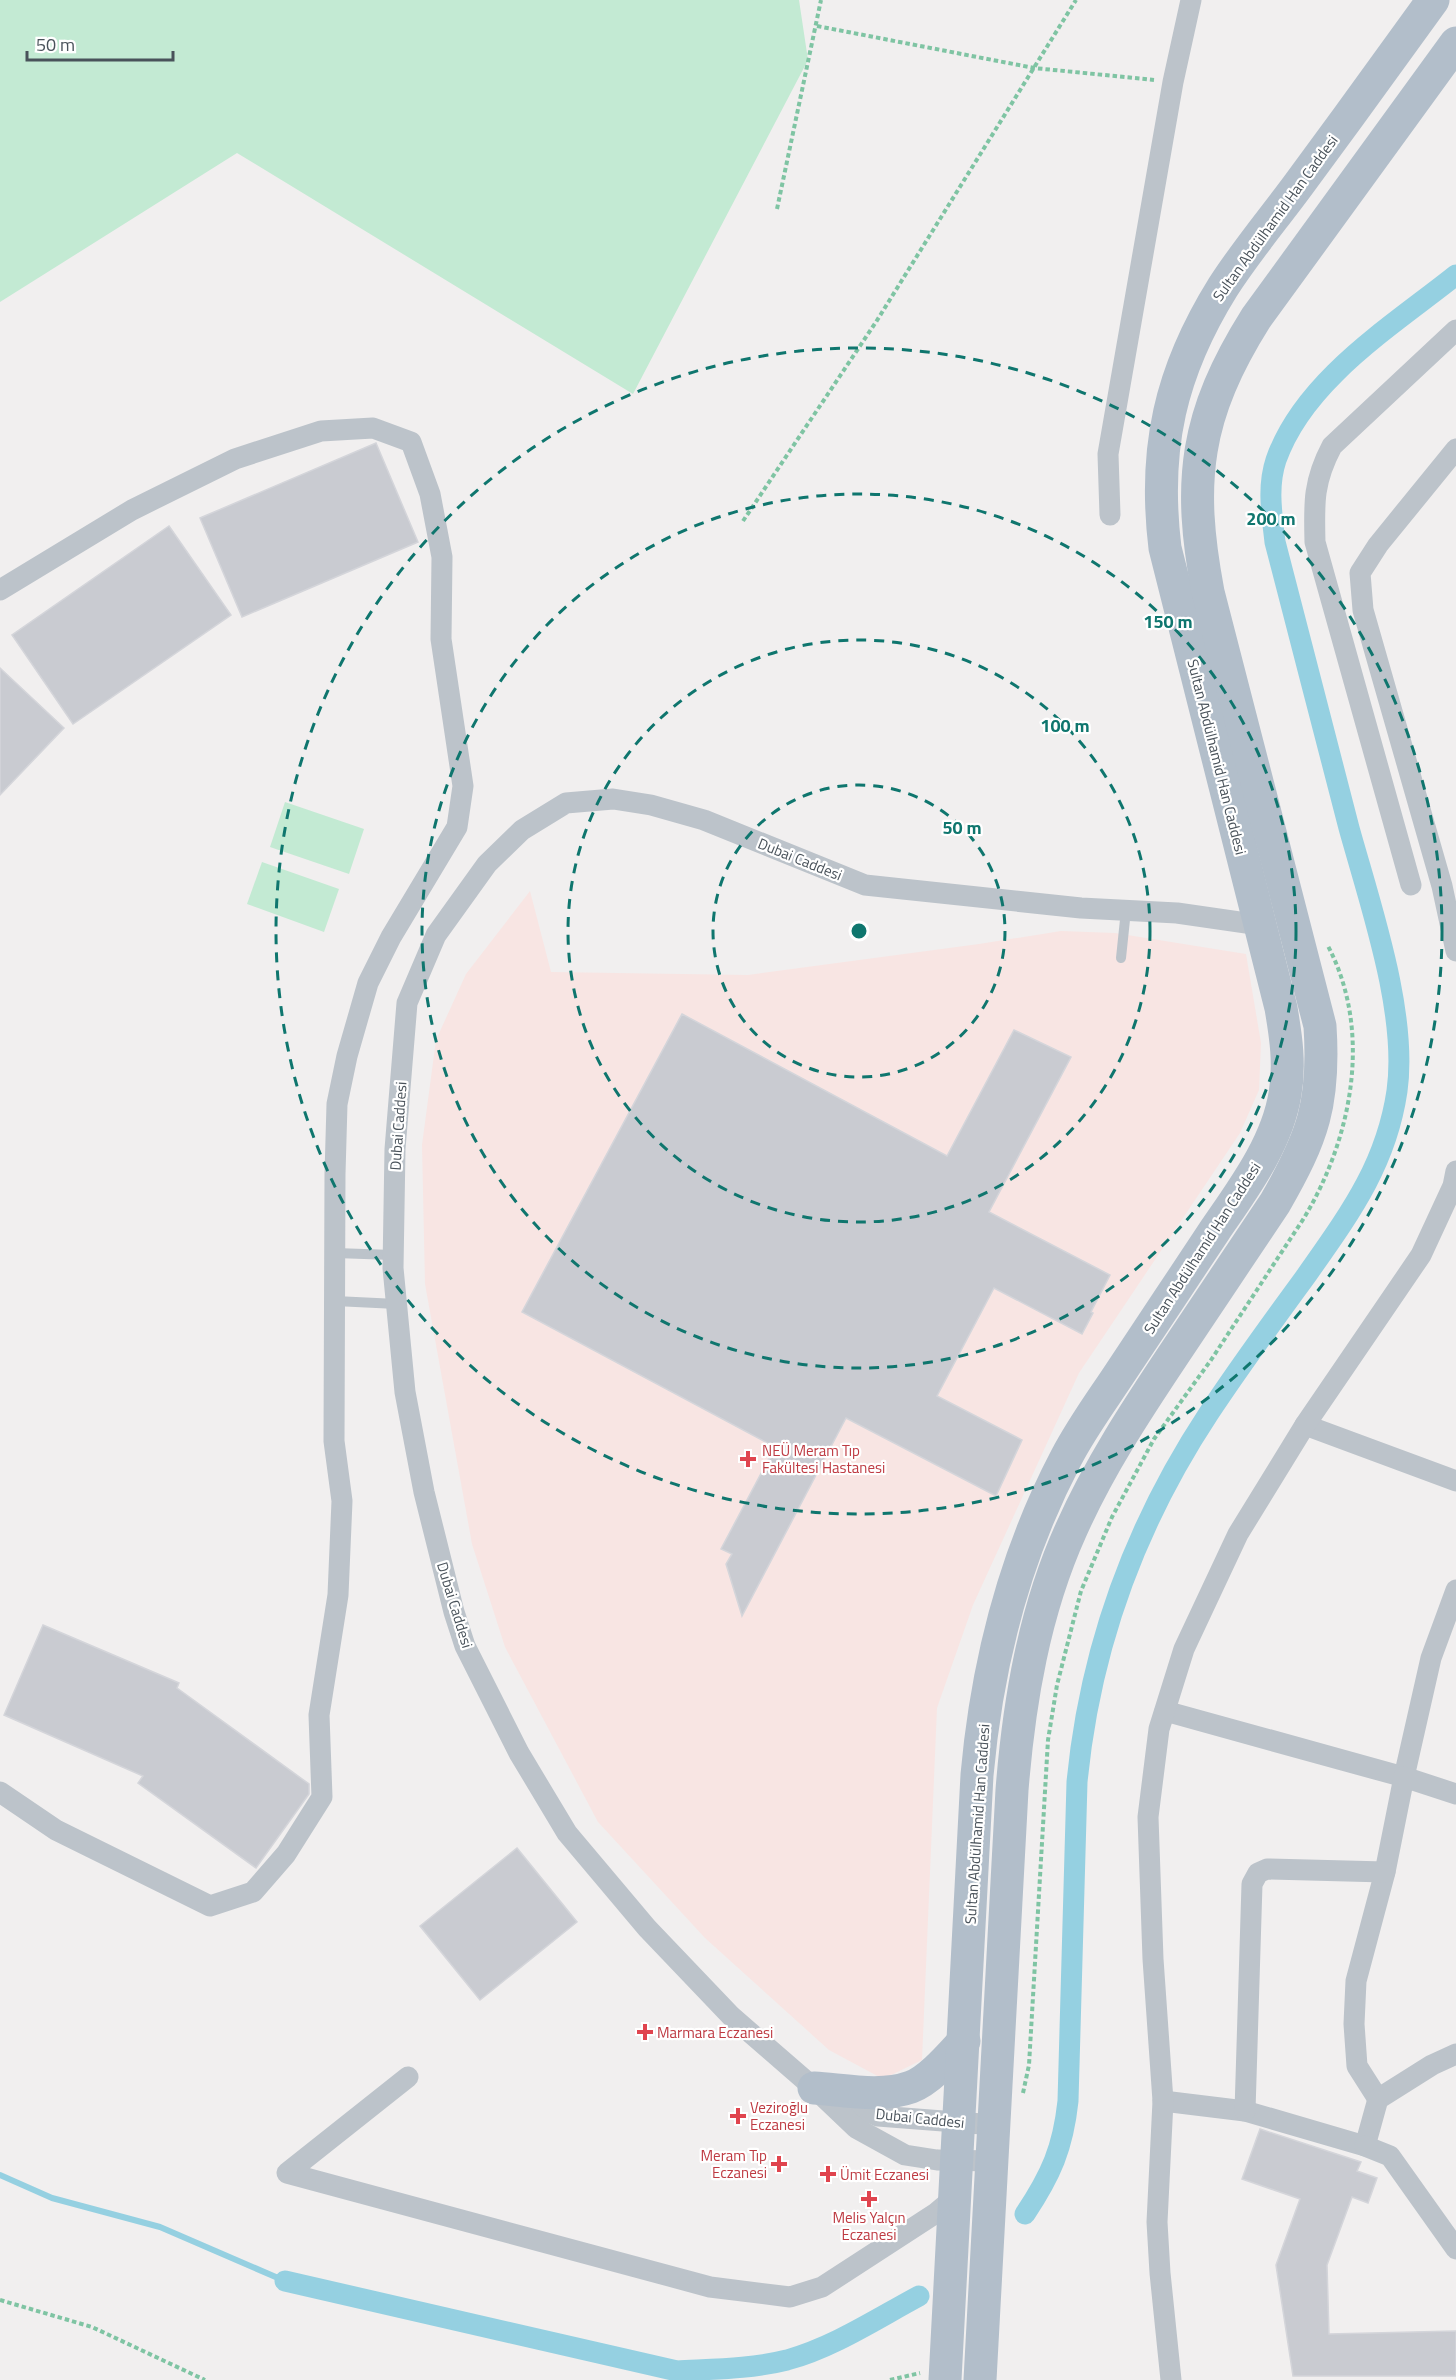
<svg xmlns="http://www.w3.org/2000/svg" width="1456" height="2380" font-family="'Titillium Web',sans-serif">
<rect width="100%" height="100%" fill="#f1efef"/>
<path fill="#f8e5e3" d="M 530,891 L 551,972 L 748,975 L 979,944 L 1061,931 L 1115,933 L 1246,954 L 1261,1043 L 1259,1090 L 1240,1133 L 1079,1373 L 973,1605 L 937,1708 L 922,2060 L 883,2079 L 829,2050 L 705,1938 L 598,1822 L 505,1647 L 472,1544 L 425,1284 L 422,1145 L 436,1040 L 466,974 Z"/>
<g fill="#c3ead3">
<path d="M 0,0 L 799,0 L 808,60 L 633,394 L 237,153 L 0,302 Z"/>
<path d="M 285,802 L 364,829 L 349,874 L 270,847 Z"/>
<path d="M 262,862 L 339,889 L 324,932 L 247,904 Z"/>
</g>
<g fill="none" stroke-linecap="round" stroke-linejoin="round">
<path stroke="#95d0e1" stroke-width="6" d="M 0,2175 L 52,2198 L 160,2227 L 285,2281"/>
<g stroke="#95d0e1" stroke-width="21">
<path d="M 1025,2214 C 1051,2175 1063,2148 1068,2101 L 1077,1782 C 1090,1648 1135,1525 1209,1413 C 1240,1366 1273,1321 1306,1276 C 1348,1216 1386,1166 1397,1091 C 1408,1013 1370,904 1349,828 C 1324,733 1300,637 1275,542 C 1272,515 1267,487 1276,460 C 1304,380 1392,326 1456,275"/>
<path d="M 285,2281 L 677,2371 C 714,2369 751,2369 787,2360 C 834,2347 876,2319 919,2296"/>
</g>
</g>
<g fill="#c9cbd1" stroke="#d4d5da" stroke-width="1.5">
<path d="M 376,443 L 418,542 L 242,617 L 200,518 Z"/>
<path d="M 169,526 L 231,615 L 73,724 L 12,635 Z"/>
<path d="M 0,668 L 64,728 L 0,795 Z"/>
<path d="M 682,1014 L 947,1156 L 1014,1030 L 1071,1057 L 989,1212 L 1110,1275 L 1091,1312 L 1093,1313 L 1082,1334 L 994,1288 L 937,1396 L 1022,1440 L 996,1496 L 846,1418 L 742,1616 L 726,1564 L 732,1554 L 721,1549 L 775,1447 L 522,1312 Z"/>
<path d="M 43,1625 L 179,1683 L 177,1688 L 309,1784 L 309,1794 L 256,1868 L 138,1783 L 143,1776 L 4,1715 Z"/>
<path d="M 517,1848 L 577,1922 L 480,2000 L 420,1926 Z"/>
<path d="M 1260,2129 L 1361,2162 L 1357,2171 L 1377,2178 L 1368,2203 L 1352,2197 L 1327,2265 L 1329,2334 L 1456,2331 L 1456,2376 L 1293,2376 L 1276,2265 L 1300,2199 L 1242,2179 Z"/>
</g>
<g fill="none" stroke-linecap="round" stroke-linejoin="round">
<g stroke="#7fc4a3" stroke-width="4" stroke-dasharray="4.5 3" stroke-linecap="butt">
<path d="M 817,26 L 1034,68 L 1154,80"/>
<path d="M 777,209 L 821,0"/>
<path d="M 743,521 L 876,322 L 1076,0"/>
<path d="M 1023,2093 L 1029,2065 L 1048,1740 L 1057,1685 L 1081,1591 L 1112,1517 L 1154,1439 L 1211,1360 L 1304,1218 C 1352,1138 1373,1032 1328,946"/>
<path d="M 0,2300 L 92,2327 L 205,2380"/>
<path d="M 890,2380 L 920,2373"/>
</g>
<g stroke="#bcc3ca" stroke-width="10">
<path d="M 1121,958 L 1126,910"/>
<path d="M 335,1253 L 393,1255"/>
<path d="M 335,1301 L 397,1304"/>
</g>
<g stroke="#bcc3ca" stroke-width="21">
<path d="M 1456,449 L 1378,545 L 1360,573 L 1363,610 L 1442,886 L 1456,951"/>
<path d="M 1110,515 L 1108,454 L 1173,82 L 1191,0"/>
<path d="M 0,590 L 132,510 L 235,459 L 321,431 L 373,428 L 411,442 L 430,494 L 442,557 L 441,639 L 463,786 L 457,827 L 391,937 L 368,983 L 347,1056 L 337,1104 L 335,1174 L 334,1441 L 342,1501 L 338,1595 L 319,1715 L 322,1797 L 286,1854 L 253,1892 L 210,1906 L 56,1830 L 0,1792"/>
<path d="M 1411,885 L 1315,542 C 1314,503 1313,482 1332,446 L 1456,330"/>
<path d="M 1305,1425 L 1456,1481"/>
<path d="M 1165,1711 L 1404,1777 L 1431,1658 L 1456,1590"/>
<path d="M 408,2077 L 287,2173 L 710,2287 L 790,2297 L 822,2287 L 936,2213 L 955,2197"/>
<path d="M 834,2097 L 878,2116 L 995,2125"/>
<path d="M 1378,2099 L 1357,2066 L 1354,2024 L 1356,1981 L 1385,1872 L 1404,1777 L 1456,1794"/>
<path d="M 1163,2101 L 1245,2111 L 1365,2146 L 1378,2099 L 1432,2065 L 1456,2054"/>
<path d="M 1245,2111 L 1252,1884 L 1258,1873 L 1267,1869 L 1385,1872"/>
<path d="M 1365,2146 L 1390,2156 L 1456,2249"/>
<path d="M 993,2161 L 937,2160 L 905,2155 L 856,2128 L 814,2088 L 731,2016 L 647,1928 L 567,1833 L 519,1753 L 465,1646 L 454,1612 L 424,1492 L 405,1392 L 393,1268 L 395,1149 L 407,1003 L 436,935 L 487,864 L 522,830 L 566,803 L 613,799 L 651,805 L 704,820 L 865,885 L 1081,908 L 1177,913 L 1260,925"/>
<path d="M 1171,2380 L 1160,2273 L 1157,2222 L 1163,2101 L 1153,1959 L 1148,1817 L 1159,1729 L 1184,1649 L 1238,1534 L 1305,1425 L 1421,1255 L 1453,1186 L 1456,1171"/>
</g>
<g stroke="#b2beca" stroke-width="33">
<path d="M 814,2088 C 845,2090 881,2098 911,2087 C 930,2080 951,2055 964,2041"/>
<path d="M 945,2380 L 977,1775 C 987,1664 1014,1557 1066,1458 C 1082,1427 1103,1399 1122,1370 C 1153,1323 1184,1277 1215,1230 C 1243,1189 1277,1144 1285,1094 C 1290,1065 1286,1037 1281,1008 L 1165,548 C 1153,449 1170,372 1223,287 C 1246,251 1274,218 1299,184 C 1344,123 1389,61 1433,0"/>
<path d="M 980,2380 L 1012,1790 C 1019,1702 1034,1612 1071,1530 C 1099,1467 1136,1411 1174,1354 C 1208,1304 1241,1253 1275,1203 C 1313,1137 1325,1103 1320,1026 L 1208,592 C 1187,481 1195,415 1256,318 L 1456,43"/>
</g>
</g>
<g fill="none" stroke="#0f766e" stroke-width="3" stroke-dasharray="10 8">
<circle cx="859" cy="931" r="146"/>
<circle cx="859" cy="931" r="291"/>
<circle cx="859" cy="931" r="437"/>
<circle cx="859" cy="931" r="583"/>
</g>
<g fill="#e0444e" stroke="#fff" stroke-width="2">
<path d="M745 1450h6v6h6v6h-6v6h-6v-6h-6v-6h6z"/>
<path d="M642 2023h6v6h6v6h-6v6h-6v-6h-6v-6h6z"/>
<path d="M735 2107h6v6h6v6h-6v6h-6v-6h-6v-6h6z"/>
<path d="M776 2155h6v6h6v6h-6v6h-6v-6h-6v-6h6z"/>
<path d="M825 2165h6v6h6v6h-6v6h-6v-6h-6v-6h6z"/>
<path d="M866 2190h6v6h6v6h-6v6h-6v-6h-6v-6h6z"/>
</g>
<g text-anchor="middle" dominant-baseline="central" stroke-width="4.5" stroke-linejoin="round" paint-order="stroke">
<g font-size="15" fill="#49525a" stroke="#fff">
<text transform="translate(1275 218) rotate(-54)">Sultan Abdülhamid Han Caddesi</text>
<text transform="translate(1217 757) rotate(76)">Sultan Abdülhamid Han Caddesi</text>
<text transform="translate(800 859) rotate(22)">Dubai Caddesi</text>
<text transform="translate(398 1126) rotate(-86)">Dubai Caddesi</text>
<text transform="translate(1202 1248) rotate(-57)">Sultan Abdülhamid Han Caddesi</text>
<text transform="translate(455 1605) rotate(73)">Dubai Caddesi</text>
<text transform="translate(977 1824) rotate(-86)">Sultan Abdülhamid Han Caddesi</text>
<text transform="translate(920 2118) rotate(6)">Dubai Caddesi</text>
</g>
<g font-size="15" fill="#be3a42" stroke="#fff" text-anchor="start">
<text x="762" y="1450">NEÜ Meram Tıp<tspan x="762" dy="17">Fakültesi Hastanesi</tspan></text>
<text x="657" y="2032">Marmara Eczanesi</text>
<text x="750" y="2107">Veziroğlu<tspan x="750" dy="17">Eczanesi</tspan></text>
<text x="767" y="2155" text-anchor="end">Meram Tıp<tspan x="767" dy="17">Eczanesi</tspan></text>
<text x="840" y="2174">Ümit Eczanesi</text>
<text x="869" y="2217" text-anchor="middle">Melis Yalçın<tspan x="869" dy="17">Eczanesi</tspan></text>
</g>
</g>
<circle cx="859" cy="931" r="9" fill="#0f766e" stroke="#fff" stroke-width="3"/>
<g font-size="18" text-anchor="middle" font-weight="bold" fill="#0f766e" stroke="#fff" stroke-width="4.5" stroke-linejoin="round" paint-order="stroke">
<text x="1271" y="525">200 m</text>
<text x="1168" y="628">150 m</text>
<text x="1065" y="732">100 m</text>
<text x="962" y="834">50 m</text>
</g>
<path d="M27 51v9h146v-9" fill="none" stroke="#49525a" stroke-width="3"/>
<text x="36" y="51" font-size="18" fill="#49525a" stroke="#ffffff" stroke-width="4.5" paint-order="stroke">50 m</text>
</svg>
